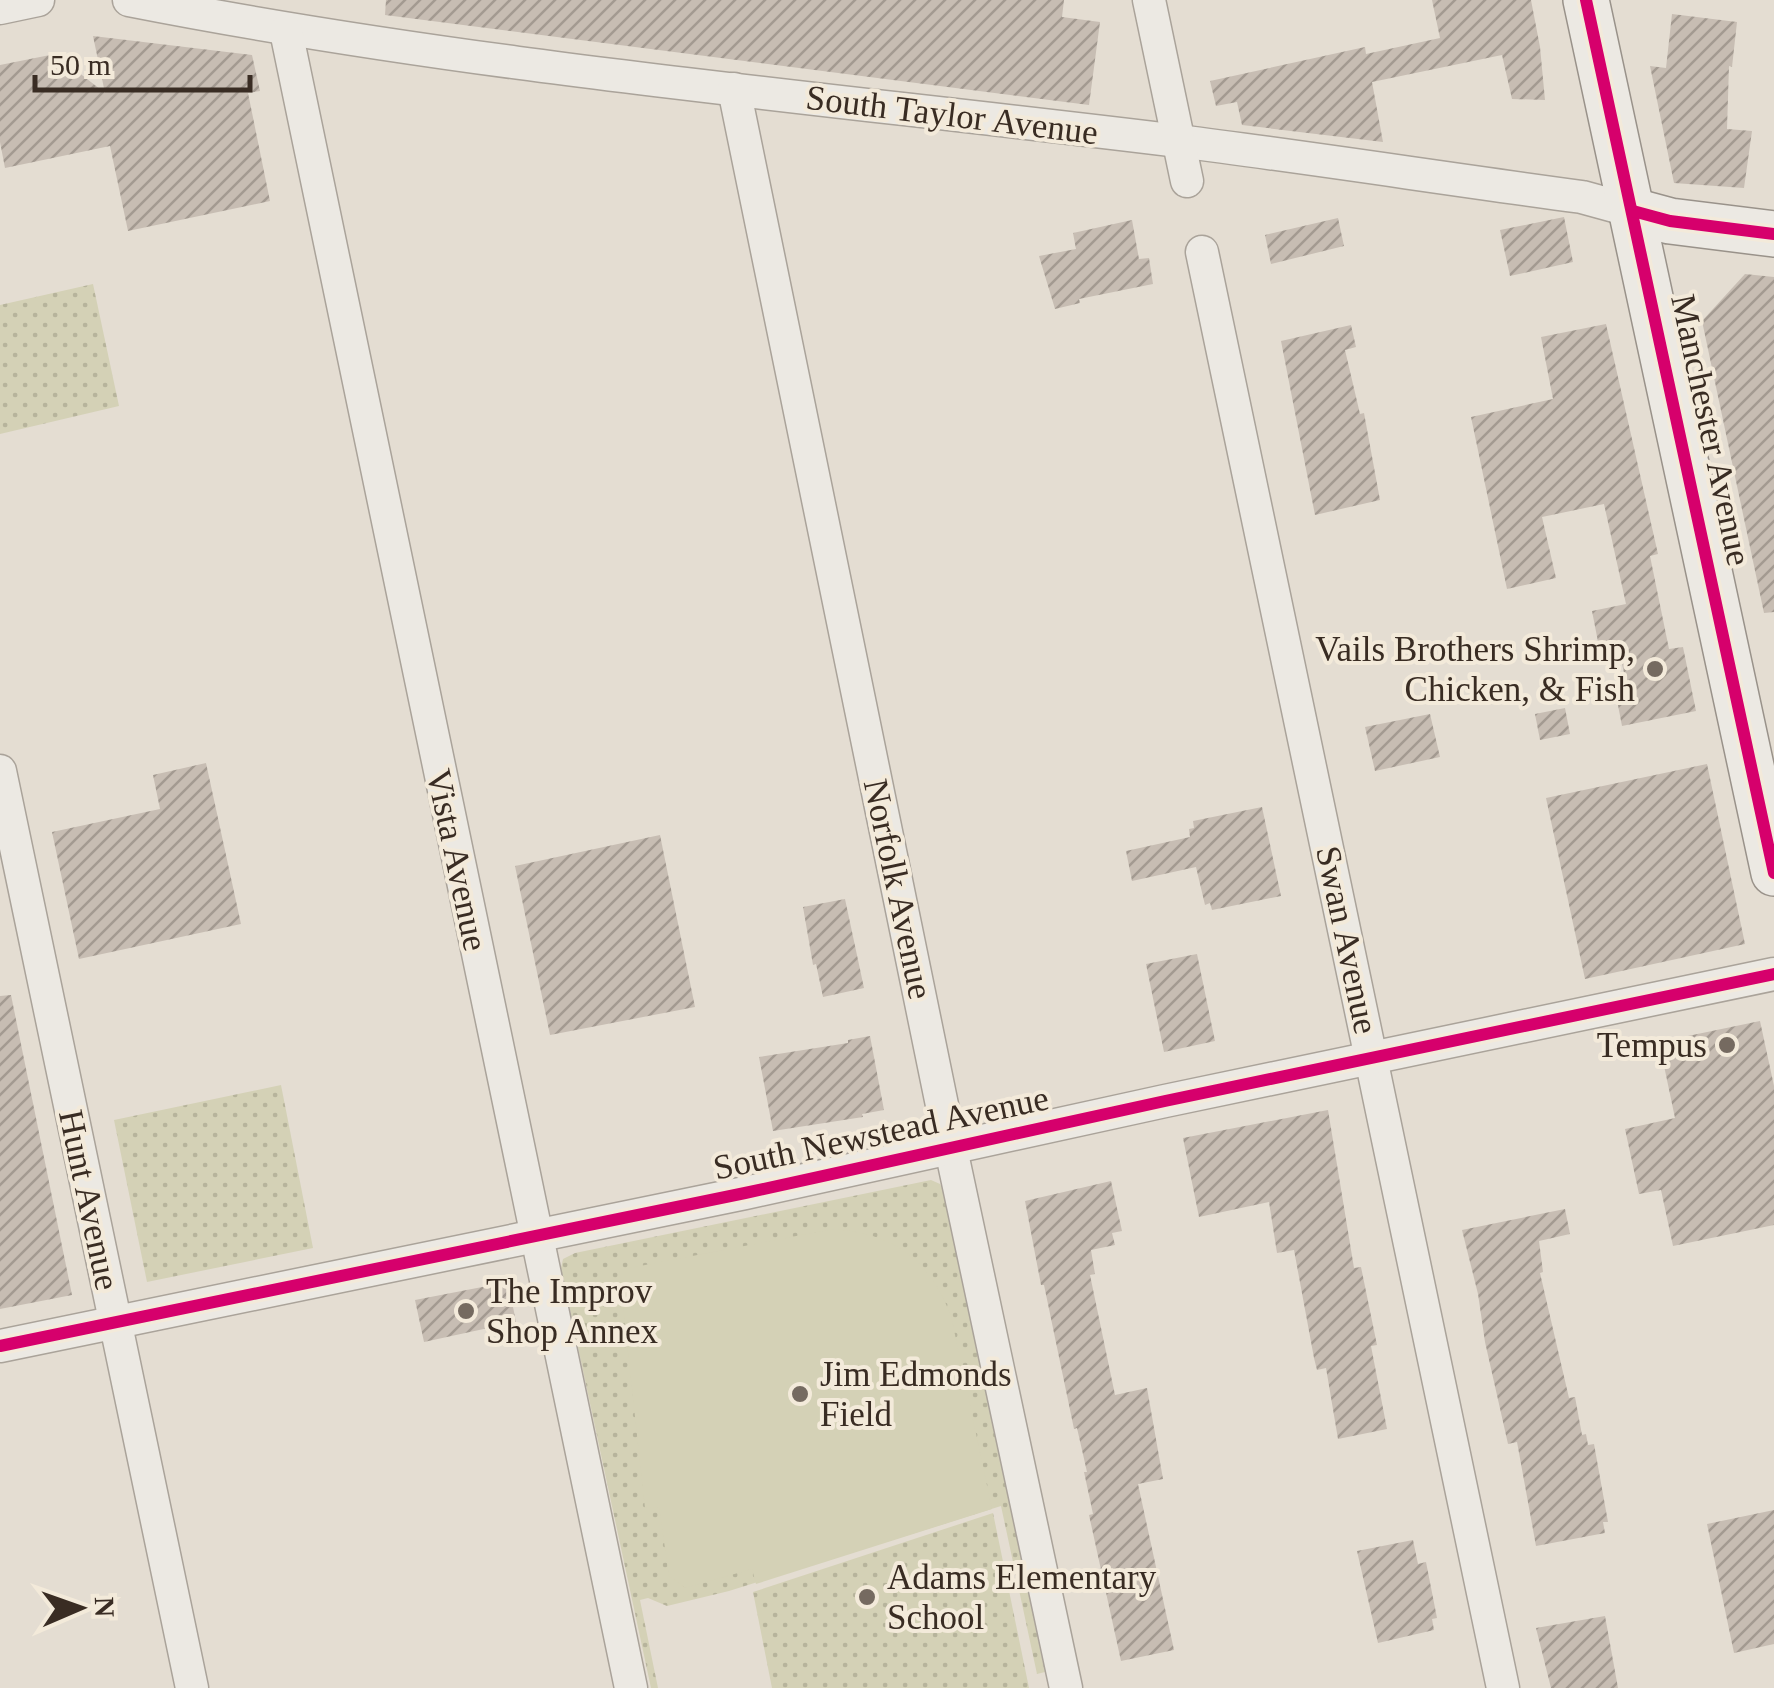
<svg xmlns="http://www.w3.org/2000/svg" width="1774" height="1688" font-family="Georgia,serif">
<defs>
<pattern id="green-dots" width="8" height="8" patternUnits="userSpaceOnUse" patternTransform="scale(2.5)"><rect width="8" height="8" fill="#d4d1b6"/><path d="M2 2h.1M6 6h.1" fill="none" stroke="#b7b49c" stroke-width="1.8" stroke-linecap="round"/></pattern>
<pattern id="building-hatch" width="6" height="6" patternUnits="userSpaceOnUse" patternTransform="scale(2.5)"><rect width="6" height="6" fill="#c7bdb3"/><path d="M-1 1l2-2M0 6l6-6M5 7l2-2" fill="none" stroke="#a39a91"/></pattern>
</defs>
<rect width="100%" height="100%" fill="#e4ddd2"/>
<g fill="url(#green-dots)">
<path d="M 93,284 L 119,406 L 0,434 L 0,305 Z"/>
<path d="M 281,1085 L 313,1248 L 147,1282 L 114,1120 Z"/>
<path d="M 931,1180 L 940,1184 L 944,1192 L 1045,1672 L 1037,1674 L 1001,1506 L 729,1591 L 667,1606 L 648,1598 L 640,1600 L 658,1688 L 651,1688 L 561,1268 L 563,1259 L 575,1253 Z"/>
<path d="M 993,1513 L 1029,1688 L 772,1688 L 753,1592 Z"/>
</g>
<path fill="#d4d1b6" d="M 833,1229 C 894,1234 929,1258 951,1316 L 992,1509 L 756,1584 L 752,1569 L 685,1588 L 669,1576 L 659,1507 L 645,1508 L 619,1270 Z"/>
<g fill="url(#building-hatch)">
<path d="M 386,0 L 1064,0 L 1062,17 L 1100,22 L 1089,105 L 385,15 Z"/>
<path d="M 1432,0 L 1531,0 L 1540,47 L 1545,100 L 1512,99 L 1502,55 L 1372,82 L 1383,142 L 1242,125 L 1237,102 L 1216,106 L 1210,81 L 1365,47 L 1366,54 L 1440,38 Z"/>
<path d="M 1672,14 L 1737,22 L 1732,67 L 1729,66 L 1727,129 L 1752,131 L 1744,188 L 1674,183 L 1650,66 L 1666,68 Z"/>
<path d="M 93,36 L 252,55 L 260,91 L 248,93 L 270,201 L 128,231 L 110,146 L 5,168 L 0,142 L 0,65 L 55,54 L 105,93 Z"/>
<path d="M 1564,217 L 1573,262 L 1510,276 L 1500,230 Z"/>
<path d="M 1338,218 L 1344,246 L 1271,264 L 1265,235 Z"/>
<path d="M 1132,220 L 1139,259 L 1149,258 L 1153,284 L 1079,299 L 1080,303 L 1055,309 L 1039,256 L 1076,249 L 1073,233 Z"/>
<path d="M 1745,274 L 1774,277 L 1774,612 L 1764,613 L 1702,321 Z"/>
<path d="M 1606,324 L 1658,554 L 1650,556 L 1669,649 L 1683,647 L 1696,711 L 1622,726 L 1616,695 L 1629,693 L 1618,648 L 1600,652 L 1592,611 L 1626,604 L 1604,504 L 1542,517 L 1556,578 L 1507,589 L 1471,417 L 1553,399 L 1541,337 Z"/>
<path d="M 1351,325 L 1356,347 L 1345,350 L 1360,414 L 1364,413 L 1380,500 L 1315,515 L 1281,341 Z"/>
<path d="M 1565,708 L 1570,734 L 1540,740 L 1535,714 Z"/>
<path d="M 1430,714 L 1440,757 L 1375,771 L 1365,727 Z"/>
<path d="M 206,763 L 241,924 L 79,959 L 52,832 L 160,809 L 153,775 Z"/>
<path d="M 1707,764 L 1745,944 L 1585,979 L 1546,798 Z"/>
<path d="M 1262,807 L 1281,896 L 1212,910 L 1210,903 L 1205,905 L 1196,867 L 1132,881 L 1126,851 L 1190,837 L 1189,829 L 1194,828 L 1193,821 Z"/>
<path d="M 660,835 L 695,1007 L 550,1035 L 515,866 Z"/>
<path d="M 845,899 L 864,988 L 823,997 L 816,964 L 813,965 L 803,907 Z"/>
<path d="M 1197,954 L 1215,1041 L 1164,1052 L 1146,964 Z"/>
<path d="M 11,995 L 72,1295 L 0,1309 L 0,996 Z"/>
<path d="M 1760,1021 L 1774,1086 L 1774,1225 L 1673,1246 L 1661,1190 L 1639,1194 L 1625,1129 L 1675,1118 L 1659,1042 Z"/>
<path d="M 870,1036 L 884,1110 L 862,1114 L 863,1117 L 773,1131 L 759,1057 L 848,1043 L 848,1040 Z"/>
<path d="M 1328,1110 L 1354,1268 L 1361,1267 L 1377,1345 L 1371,1346 L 1387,1429 L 1338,1439 L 1326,1368 L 1317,1370 L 1314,1358 L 1294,1250 L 1277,1253 L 1269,1202 L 1199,1217 L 1183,1138 Z"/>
<path d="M 1111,1181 L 1122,1231 L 1112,1233 L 1115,1245 L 1091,1250 L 1095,1274 L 1090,1275 L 1115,1395 L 1147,1388 L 1163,1479 L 1138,1484 L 1174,1650 L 1121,1661 L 1089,1515 L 1093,1514 L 1084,1472 L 1087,1472 L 1077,1428 L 1074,1429 L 1044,1285 L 1041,1285 L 1025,1201 Z"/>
<path d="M 1565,1209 L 1570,1234 L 1539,1241 L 1543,1272 L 1540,1273 L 1569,1398 L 1575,1397 L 1582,1435 L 1586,1434 L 1588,1445 L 1594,1444 L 1608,1522 L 1603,1522 L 1605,1533 L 1536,1546 L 1517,1442 L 1508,1444 L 1485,1342 L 1478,1294 L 1462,1230 Z"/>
<path d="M 508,1282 L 516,1322 L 424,1342 L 415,1300 Z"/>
<path d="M 1774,1510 L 1774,1644 L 1734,1653 L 1707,1524 Z"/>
<path d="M 1413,1540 L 1418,1564 L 1426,1562 L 1437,1618 L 1432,1619 L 1434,1630 L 1378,1643 L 1357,1551 Z"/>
<path d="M 1605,1616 L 1618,1688 L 1551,1688 L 1536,1628 Z"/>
</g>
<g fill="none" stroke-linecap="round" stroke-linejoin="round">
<g stroke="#aaa39a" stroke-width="35">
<g id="street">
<path d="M 129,0 C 475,68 828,98 1178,141 C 1313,158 1447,179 1582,197 L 1633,211"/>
<path d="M 1149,0 L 1187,181"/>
<path d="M 0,8 L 38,0"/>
<path d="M 286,31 L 631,1688"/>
<path d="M 734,89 L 951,1149 L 1066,1688"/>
<path d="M 1202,252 L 1503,1688"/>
<path d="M 0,771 L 192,1688"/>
<path d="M 0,1346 L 745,1193 L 1165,1101 L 1774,974"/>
</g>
</g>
<g stroke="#99928a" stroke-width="48">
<g id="secondary">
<path d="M 1586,0 L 1774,873"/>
<path d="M 1633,211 L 1670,221 L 1774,234"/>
</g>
</g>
<use href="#street" stroke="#ece9e3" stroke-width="32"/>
<use href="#secondary" stroke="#ece9e3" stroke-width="45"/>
<g stroke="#f3eada" stroke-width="19">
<g id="cycleway">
<path d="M 1586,0 L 1774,873"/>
<path d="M 1633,211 L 1670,221 L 1774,234"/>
<path d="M 0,1346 L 745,1193 L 1165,1101 L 1774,974"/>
</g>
</g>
<use href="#cycleway" stroke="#d6006c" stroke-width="12"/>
</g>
<g fill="#756a60" stroke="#f3eada" stroke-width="4">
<circle cx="1655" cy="669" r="10"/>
<circle cx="1727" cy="1045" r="10"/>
<circle cx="466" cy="1311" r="10"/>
<circle cx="800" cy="1394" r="10"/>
<circle cx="867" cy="1597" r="10"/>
</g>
<g text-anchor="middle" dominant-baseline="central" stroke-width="8" stroke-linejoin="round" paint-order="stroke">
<g font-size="35" fill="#392c23" stroke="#f3eada">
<text transform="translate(952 115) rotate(7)">South Taylor Avenue</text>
<text transform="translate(1711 430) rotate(78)">Manchester Avenue</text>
<text transform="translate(457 860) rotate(78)">Vista Avenue</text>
<text transform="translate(898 889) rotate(78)">Norfolk Avenue</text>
<text transform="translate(1347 940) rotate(78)">Swan Avenue</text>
<text transform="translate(881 1133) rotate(-12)">South Newstead Avenue</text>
<text transform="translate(89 1200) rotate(78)">Hunt Avenue</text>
</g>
<g font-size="35" fill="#392c23" stroke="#f3eada" text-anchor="start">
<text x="1635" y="649" text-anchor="end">Vails Brothers Shrimp,<tspan x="1635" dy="40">Chicken, &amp; Fish</tspan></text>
<text x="1707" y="1045" text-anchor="end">Tempus</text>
<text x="486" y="1291">The Improv<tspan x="486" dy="40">Shop Annex</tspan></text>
<text x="820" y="1374">Jim Edmonds<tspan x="820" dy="40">Field</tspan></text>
<text x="887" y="1577">Adams Elementary<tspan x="887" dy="40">School</tspan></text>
</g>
</g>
<g transform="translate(80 1608) rotate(88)" stroke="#f3eada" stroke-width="8" paint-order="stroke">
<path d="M0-8L18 38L0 25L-18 38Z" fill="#392c23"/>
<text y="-15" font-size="28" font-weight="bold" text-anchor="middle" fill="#392c23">N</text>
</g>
<path d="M35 75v15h215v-15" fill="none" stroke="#392c23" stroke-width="5"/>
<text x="50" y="75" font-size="30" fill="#392c23" stroke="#f3eada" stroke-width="8" paint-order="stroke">50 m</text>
</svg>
